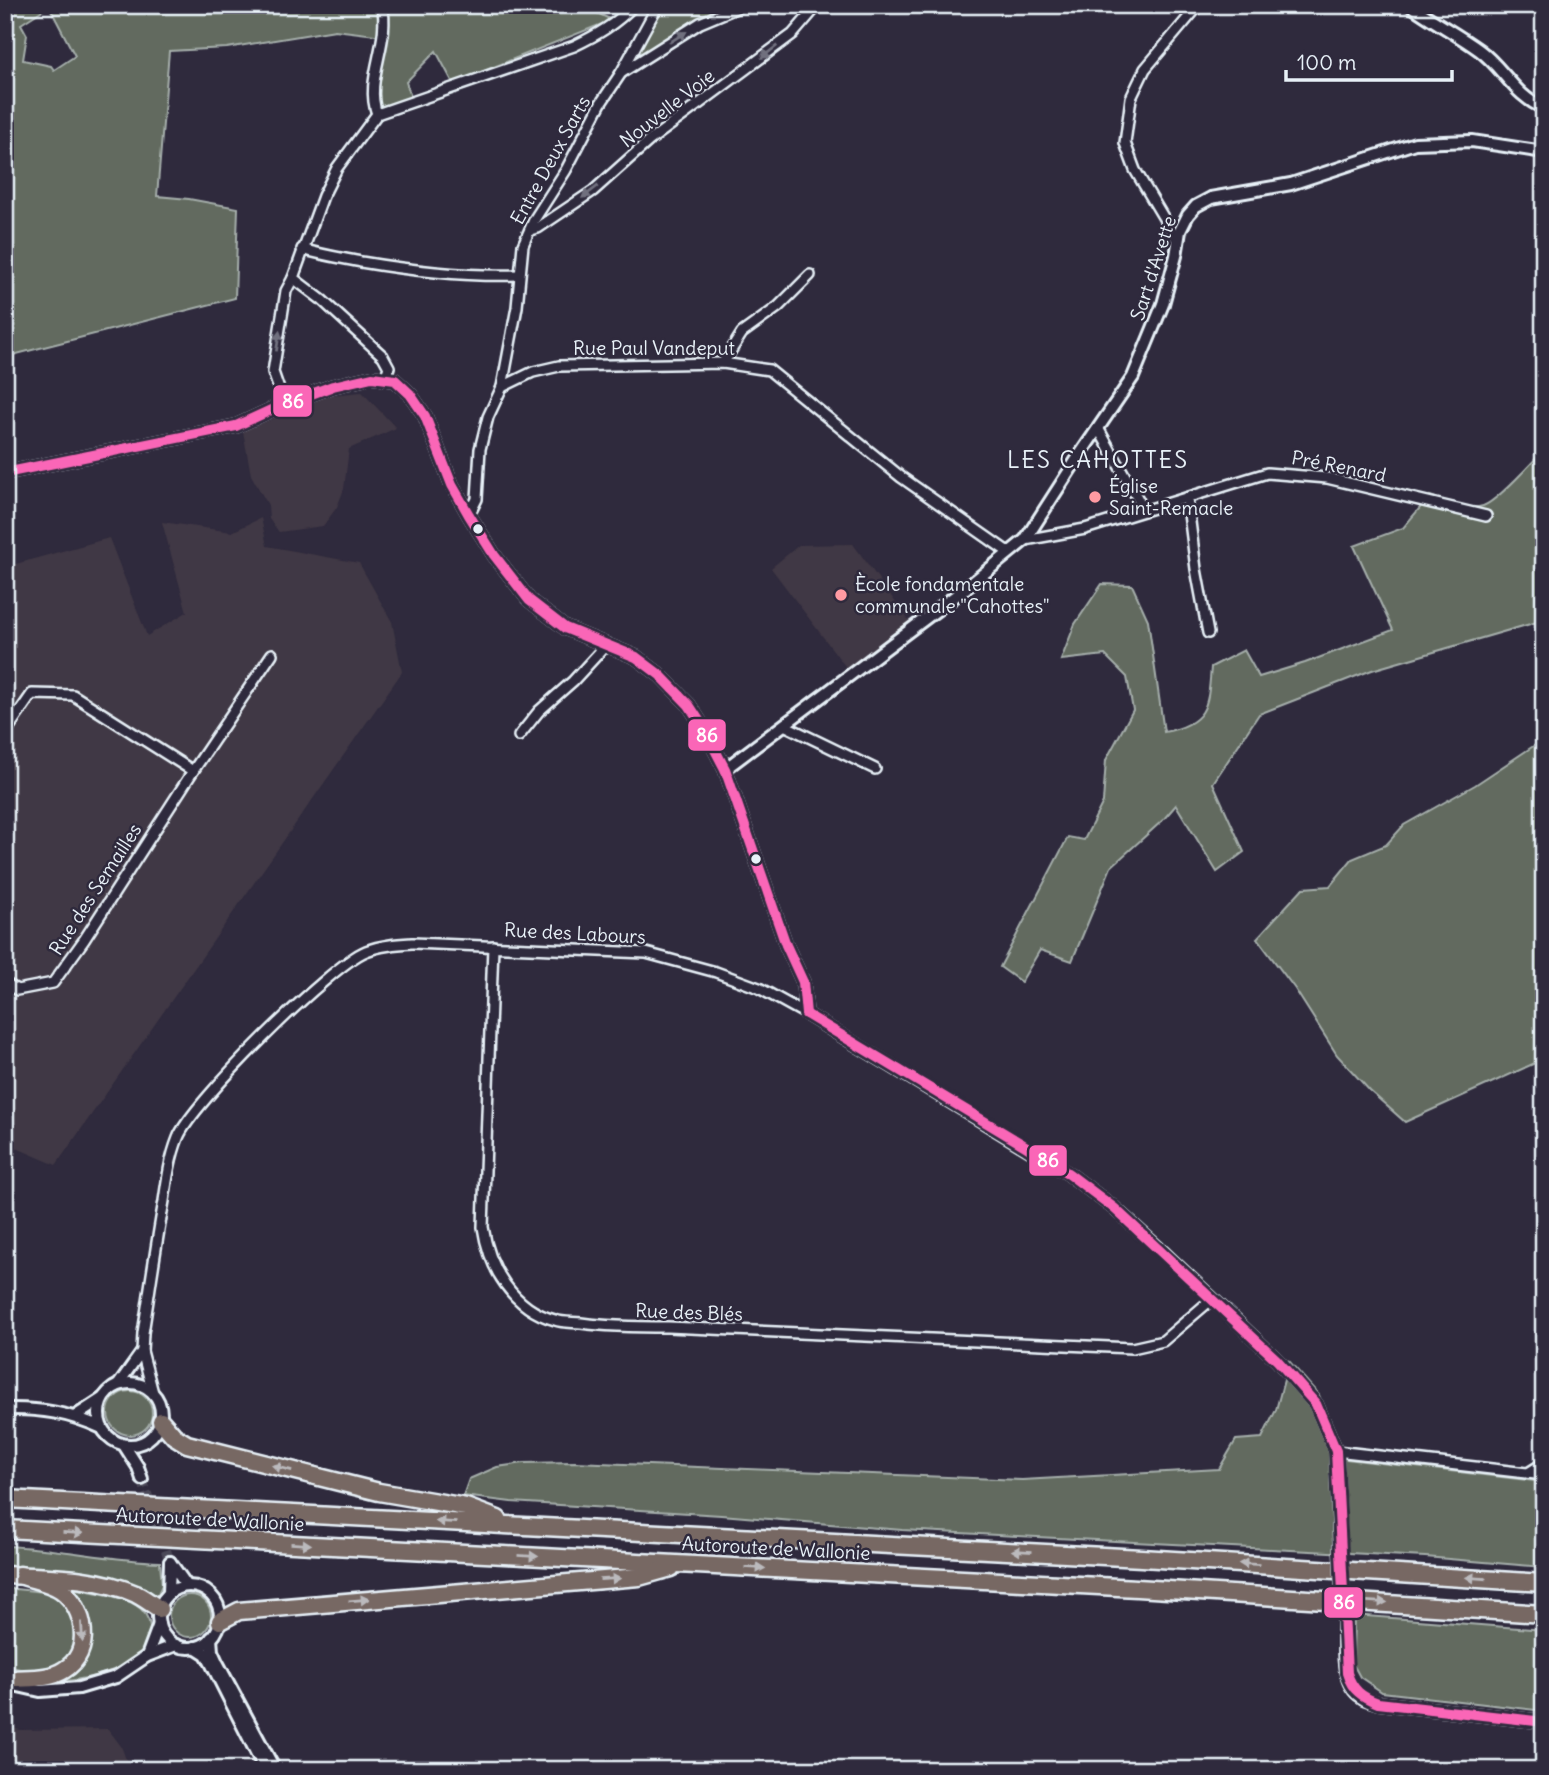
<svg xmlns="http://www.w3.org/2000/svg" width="1549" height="1775" font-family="Delius,sans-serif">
<rect width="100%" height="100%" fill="#2f2a3d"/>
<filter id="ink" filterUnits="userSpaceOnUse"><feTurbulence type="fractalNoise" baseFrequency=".0143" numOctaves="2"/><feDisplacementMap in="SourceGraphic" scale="14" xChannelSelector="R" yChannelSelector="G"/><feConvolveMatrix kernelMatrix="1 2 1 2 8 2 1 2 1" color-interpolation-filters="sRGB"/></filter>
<g filter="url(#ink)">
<g fill="#403844">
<path d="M 362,392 L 396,428 L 349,449 L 344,489 L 337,507 L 323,526 L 279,532 L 269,519 L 268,505 L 251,475 L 243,431 L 331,395 Z"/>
<path d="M 261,518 L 267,546 L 359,563 L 392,622 L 402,672 L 56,1165 L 5,1143 L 5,567 L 109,538 L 147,636 L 187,612 L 162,522 L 232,532 Z"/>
<path d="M 853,544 L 910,622 L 848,670 L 771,568 L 799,545 Z"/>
<path d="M 5,1726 L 20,1730 L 108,1729 L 121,1746 L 130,1770 L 5,1770 Z"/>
</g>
<g fill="#626b5e" stroke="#a5aeab" stroke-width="2" fill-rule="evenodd">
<path d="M 5,5 L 580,5 L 612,20 L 453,83 L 436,51 L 406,82 L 411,97 L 384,108 L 377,103 L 384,36 L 335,30 L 227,48 L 169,51 L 157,196 L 189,199 L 238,208 L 235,298 L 5,357 ZM 49,6 L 75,56 L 54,70 L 51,66 L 23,60 L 27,35 L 21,24 Z"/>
<path d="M 658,5 L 743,5 L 700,23 L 632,67 L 624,63 Z"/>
<path d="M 1544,450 L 1544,620 L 1372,670 L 1259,714 L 1213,783 L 1244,852 L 1217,872 L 1176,805 L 1163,820 L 1111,867 L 1072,961 L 1040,950 L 1021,982 L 1000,967 L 1068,837 L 1084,840 L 1103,802 L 1106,760 L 1133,710 L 1127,677 L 1105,655 L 1061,660 L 1075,624 L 1102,584 L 1132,585 L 1148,620 L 1164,732 C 1208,724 1208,706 1211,667 L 1244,650 L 1259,677 L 1305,663 L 1393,630 L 1354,546 L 1403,528 L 1430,496 C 1445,501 1467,511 1483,506 C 1498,501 1532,462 1544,450 Z"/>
<path d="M 1544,739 L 1544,1059 L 1405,1122 L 1370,1091 L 1337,1055 L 1295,989 L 1257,938 L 1303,888 L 1330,886 L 1352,859 L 1386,845 L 1404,825 L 1475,785 Z"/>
<path d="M 1289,1361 L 1319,1395 L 1347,1459 L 1544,1482 L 1544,1567 L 1425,1557 L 902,1530 L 721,1515 L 511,1502 L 463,1496 L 469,1479 L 497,1467 L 524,1463 L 575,1462 L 1022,1480 L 1219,1469 L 1236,1440 L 1262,1438 L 1276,1410 Z"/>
<circle cx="130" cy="1413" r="22"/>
<path d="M 5,1546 C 57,1548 108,1560 160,1562 L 162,1585 L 157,1596 L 5,1571 Z"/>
<path d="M 5,1588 L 45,1592 L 57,1595 L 66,1604 L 77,1629 L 71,1657 C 46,1675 34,1674 5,1665 Z"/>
<path d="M 69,1588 C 88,1591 127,1596 141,1609 C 147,1615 151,1624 150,1633 C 147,1669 85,1680 57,1682 L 55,1680 L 81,1663 Z"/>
<circle cx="190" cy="1616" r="21"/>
<path d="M 1354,1615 L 1544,1630 L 1544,1711 L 1382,1692 L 1360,1677 L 1353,1664 Z"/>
</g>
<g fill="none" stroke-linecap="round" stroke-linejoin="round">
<path stroke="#4b4859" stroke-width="10" stroke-dasharray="10 5" stroke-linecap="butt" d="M 142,1479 L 170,1562"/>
<g stroke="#e8f1f8" stroke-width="14">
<g id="minor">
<path d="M 621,73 L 700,23 L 743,5"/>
<path d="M 377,114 L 337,168 L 323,196 L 293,278 L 322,300 L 383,356 L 389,367 L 385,379"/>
<path d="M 377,114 L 574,46 C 597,35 616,24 634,5"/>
<path d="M 377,114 C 364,79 391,42 382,5"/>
<path d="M 530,230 L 538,228 L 593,191 L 649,141 L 793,34 L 818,5"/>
<path d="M 1178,242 L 1135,170 L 1125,143 L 1131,98 L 1145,69 L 1199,5"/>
<path d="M 302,249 C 322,255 341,258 361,262 C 414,271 466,277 519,275"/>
<path d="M 723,363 L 742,333 L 778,307 L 810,275"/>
<path d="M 502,387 L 533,372 L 559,366 L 723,363 L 769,370 L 901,477 L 1008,552"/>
<path d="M 284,404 L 273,372 L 286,291 L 293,278"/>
<path d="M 1098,428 L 1144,510"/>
<path d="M 1187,498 L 1196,569 L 1208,633"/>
<path d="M 469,515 L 477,499 L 480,449 L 488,417 L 502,387 L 517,307 L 523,245 L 534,220 L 566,170 L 601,103 L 621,73 L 658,5"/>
<path d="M 1025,540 L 1085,529 L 1267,473 L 1327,478 L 1486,516"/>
<path d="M 784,725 L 875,769"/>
<path d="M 5,733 L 32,694 L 73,695 L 193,771 L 84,940 L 53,983 L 17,990 L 5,983"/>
<path d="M 519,736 L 539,711 L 573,681 L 607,644"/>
<path d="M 193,771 L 272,654"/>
<path d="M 493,946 L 483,1227 C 489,1268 513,1309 555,1320 C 563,1323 573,1322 581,1323 C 610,1327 639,1327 668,1327 L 1132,1348 L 1163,1341 L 1212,1299"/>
<path d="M 117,1386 L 142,1351"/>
<path d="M 153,1393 L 142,1351 L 143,1333 C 150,1289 156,1245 164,1201 C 167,1180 170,1158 178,1138 C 191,1104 331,965 366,951 C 381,945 398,944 413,943 L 646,953 L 716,972 L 759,988 L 806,1014"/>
<path d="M 1336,1451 L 1544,1475"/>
<path d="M 1528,1473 L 1544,1463"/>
</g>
</g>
<g stroke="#e8f1f8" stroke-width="16">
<g id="tertiary">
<path d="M 1410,5 C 1432,21 1457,34 1479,50 C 1503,67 1515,97 1544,108"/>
<path d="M 5,473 L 236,426 L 284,404 L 333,386 L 372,377 L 395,380 L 410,394 L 425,416 L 452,485 L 469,515 L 494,555 L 529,600 L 565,628 L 636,657 L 660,675 L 689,705 L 702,725 L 725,769 L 786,945 L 803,982 L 806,1014 L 1069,1174 L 1114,1208 L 1165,1254 L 1277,1360 L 1316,1404 L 1336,1451 L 1340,1542"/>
<path d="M 725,769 L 966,588 L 1025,540 L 1079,456 L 1133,377 L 1163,304 L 1176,256 L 1180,231 L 1188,215 L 1196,206 L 1211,198 L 1291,184 L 1415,143 L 1472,141 L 1544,152"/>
<circle cx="130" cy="1414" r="31"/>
<path d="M 5,1409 C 40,1408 70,1413 102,1428"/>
<path d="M 76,1416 L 102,1399"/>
<path d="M 124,1445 L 138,1467 L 142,1479"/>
<path d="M 170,1562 L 187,1586"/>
<circle cx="189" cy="1617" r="31"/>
<path d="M 169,1593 L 170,1562"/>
<path d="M 1344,1622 C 1345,1645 1339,1683 1362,1697 C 1366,1700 1373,1701 1378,1703 L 1544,1722"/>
<path d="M 211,1638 L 212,1651 L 217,1662 L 275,1770"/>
<path d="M 195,1647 L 206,1654 L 211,1663 L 265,1770"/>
<path d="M 147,1656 L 159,1624"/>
<path d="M 5,1683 L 40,1691 L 79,1688 L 116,1677 L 147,1656 L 176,1645"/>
</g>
</g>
<g stroke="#e8f1f8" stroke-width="21">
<g id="motorway">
<path d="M 161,1421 L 174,1436 L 187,1444 L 379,1492 L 466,1507 L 498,1519"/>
<path d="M 5,1499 L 1142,1558 L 1544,1583"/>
<path d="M 5,1529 L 1137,1588 L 1544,1614"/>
<path d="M 5,1575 C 48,1577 96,1576 136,1594 C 144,1598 152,1604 159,1609"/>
<path d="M 220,1621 L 239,1611 L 639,1577 L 671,1568"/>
<path d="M 5,1680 C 24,1677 47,1681 64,1670 C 93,1653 86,1608 61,1590 C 50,1582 33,1580 20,1575"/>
</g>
</g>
<use href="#minor" stroke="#2f2a3d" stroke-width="9"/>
<use href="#tertiary" stroke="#2f2a3d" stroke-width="10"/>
<use href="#motorway" stroke="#776864" stroke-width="16"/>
<g stroke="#e8f1f8" stroke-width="16" stroke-linecap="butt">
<path id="tertiary-bridge" d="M 1340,1542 L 1344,1622"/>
</g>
<use href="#tertiary-bridge" stroke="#2f2a3d" stroke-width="10"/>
<g stroke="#2f2a3d" stroke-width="16">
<g id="bus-1">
<path d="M 5,473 L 236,426 L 284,404 L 333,386 L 372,377 L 395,380 L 410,394 L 425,416 L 452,485 L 469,515 L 494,555 L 529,600 L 565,628 L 636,657 L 660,675 L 689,705 L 702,725 L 725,769 L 786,945 L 803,982 L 806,1014"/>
<path d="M 806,1014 L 1027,1147 L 1069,1174 L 1114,1208 L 1277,1360 L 1316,1404 L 1336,1451 L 1347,1673 C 1352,1690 1362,1697 1378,1703 L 1544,1722"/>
</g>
</g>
<use href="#bus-1" stroke="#fa66b7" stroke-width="10"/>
</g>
<defs><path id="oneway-solid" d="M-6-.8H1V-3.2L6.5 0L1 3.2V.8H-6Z" transform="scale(1.75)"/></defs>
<g fill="#70707e">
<use href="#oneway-solid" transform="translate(678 37) rotate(-32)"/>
<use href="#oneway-solid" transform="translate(769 52) rotate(142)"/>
<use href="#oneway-solid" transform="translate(590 192) rotate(143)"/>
<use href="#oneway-solid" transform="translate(278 341) rotate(-81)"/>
</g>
<g fill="#bbbabd">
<use href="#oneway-solid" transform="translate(282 1468) rotate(-166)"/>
<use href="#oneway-solid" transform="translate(446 1522) rotate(-177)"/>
<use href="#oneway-solid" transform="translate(73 1533) rotate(3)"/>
<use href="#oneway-solid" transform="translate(301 1544) rotate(3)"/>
<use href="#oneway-solid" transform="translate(1022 1551) rotate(-177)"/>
<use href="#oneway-solid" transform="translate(528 1556) rotate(3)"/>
<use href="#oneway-solid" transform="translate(1249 1564) rotate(-177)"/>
<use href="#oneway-solid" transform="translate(755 1568) rotate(3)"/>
<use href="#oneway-solid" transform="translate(1476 1578) rotate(-176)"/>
<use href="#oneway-solid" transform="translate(610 1579) rotate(-3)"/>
<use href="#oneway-solid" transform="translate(359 1600) rotate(-5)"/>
<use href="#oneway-solid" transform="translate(1377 1602) rotate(3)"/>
<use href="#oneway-solid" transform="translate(82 1632) rotate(87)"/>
</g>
</g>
<g fill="#ff9aa2" stroke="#2f2a3d" stroke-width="2.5">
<circle cx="1095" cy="497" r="7"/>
<circle cx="841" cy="595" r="7"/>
</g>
<g fill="#e8f1f8" stroke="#2f2a3d" stroke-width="2.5">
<circle cx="478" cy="529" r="6"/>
<circle cx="756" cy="859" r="6"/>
</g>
<g text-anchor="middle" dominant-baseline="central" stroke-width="5" stroke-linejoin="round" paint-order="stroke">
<g font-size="19" fill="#e8f1f8" stroke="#2f2a3d">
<text transform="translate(667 108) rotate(-38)">Nouvelle Voie</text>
<text transform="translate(550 160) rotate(-61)">Entre Deux Sarts</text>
<text transform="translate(1153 268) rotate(-72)">Sart d'Avette</text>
<text x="654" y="348">Rue Paul Vandeput</text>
<text transform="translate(1339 466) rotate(11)">Pré Renard</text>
<text transform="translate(95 889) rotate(-57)">Rue des Semailles</text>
<text transform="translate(575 933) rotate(3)">Rue des Labours</text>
<text transform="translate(689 1312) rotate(2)">Rue des Blés</text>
<text transform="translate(210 1519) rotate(3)">Autoroute de Wallonie</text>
<text transform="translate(776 1548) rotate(3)">Autoroute de Wallonie</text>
</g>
<g font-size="19" fill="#e8f1f8" stroke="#2f2a3d" text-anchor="start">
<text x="1109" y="486">Église<tspan x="1109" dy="22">Saint-Remacle</tspan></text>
<text x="855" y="584">Ècole fondamentale<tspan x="855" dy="22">communale "Cahottes"</tspan></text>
</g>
<g font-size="23" letter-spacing="2" fill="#e8f1f8" stroke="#2f2a3d">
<text x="1098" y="459">LES CAHOTTES</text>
</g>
</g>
<g stroke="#2f2a3d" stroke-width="2.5">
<rect x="272" y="384" width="41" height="34" rx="7" fill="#fa66b7"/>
<rect x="687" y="718" width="40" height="34" rx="7" fill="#fa66b7"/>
<rect x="1028" y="1144" width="40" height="33" rx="7" fill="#fa66b7"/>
<rect x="1323" y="1586" width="41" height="33" rx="7" fill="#fa66b7"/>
</g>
<g font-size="19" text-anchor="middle" font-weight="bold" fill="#fff">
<text x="293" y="408">86</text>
<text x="707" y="742">86</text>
<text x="1048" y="1167">86</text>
<text x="1344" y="1609">86</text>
</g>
<rect width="1549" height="1775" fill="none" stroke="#2f2a3d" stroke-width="28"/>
<rect x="14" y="14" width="1521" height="1747" fill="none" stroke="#e8f1f8" stroke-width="2.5" filter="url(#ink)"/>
<path d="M1286 70v10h166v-10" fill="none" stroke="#e8f1f8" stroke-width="3.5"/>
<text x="1297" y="70" font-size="21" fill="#e8f1f8" stroke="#2f2a3d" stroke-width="5" paint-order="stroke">100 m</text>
</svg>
